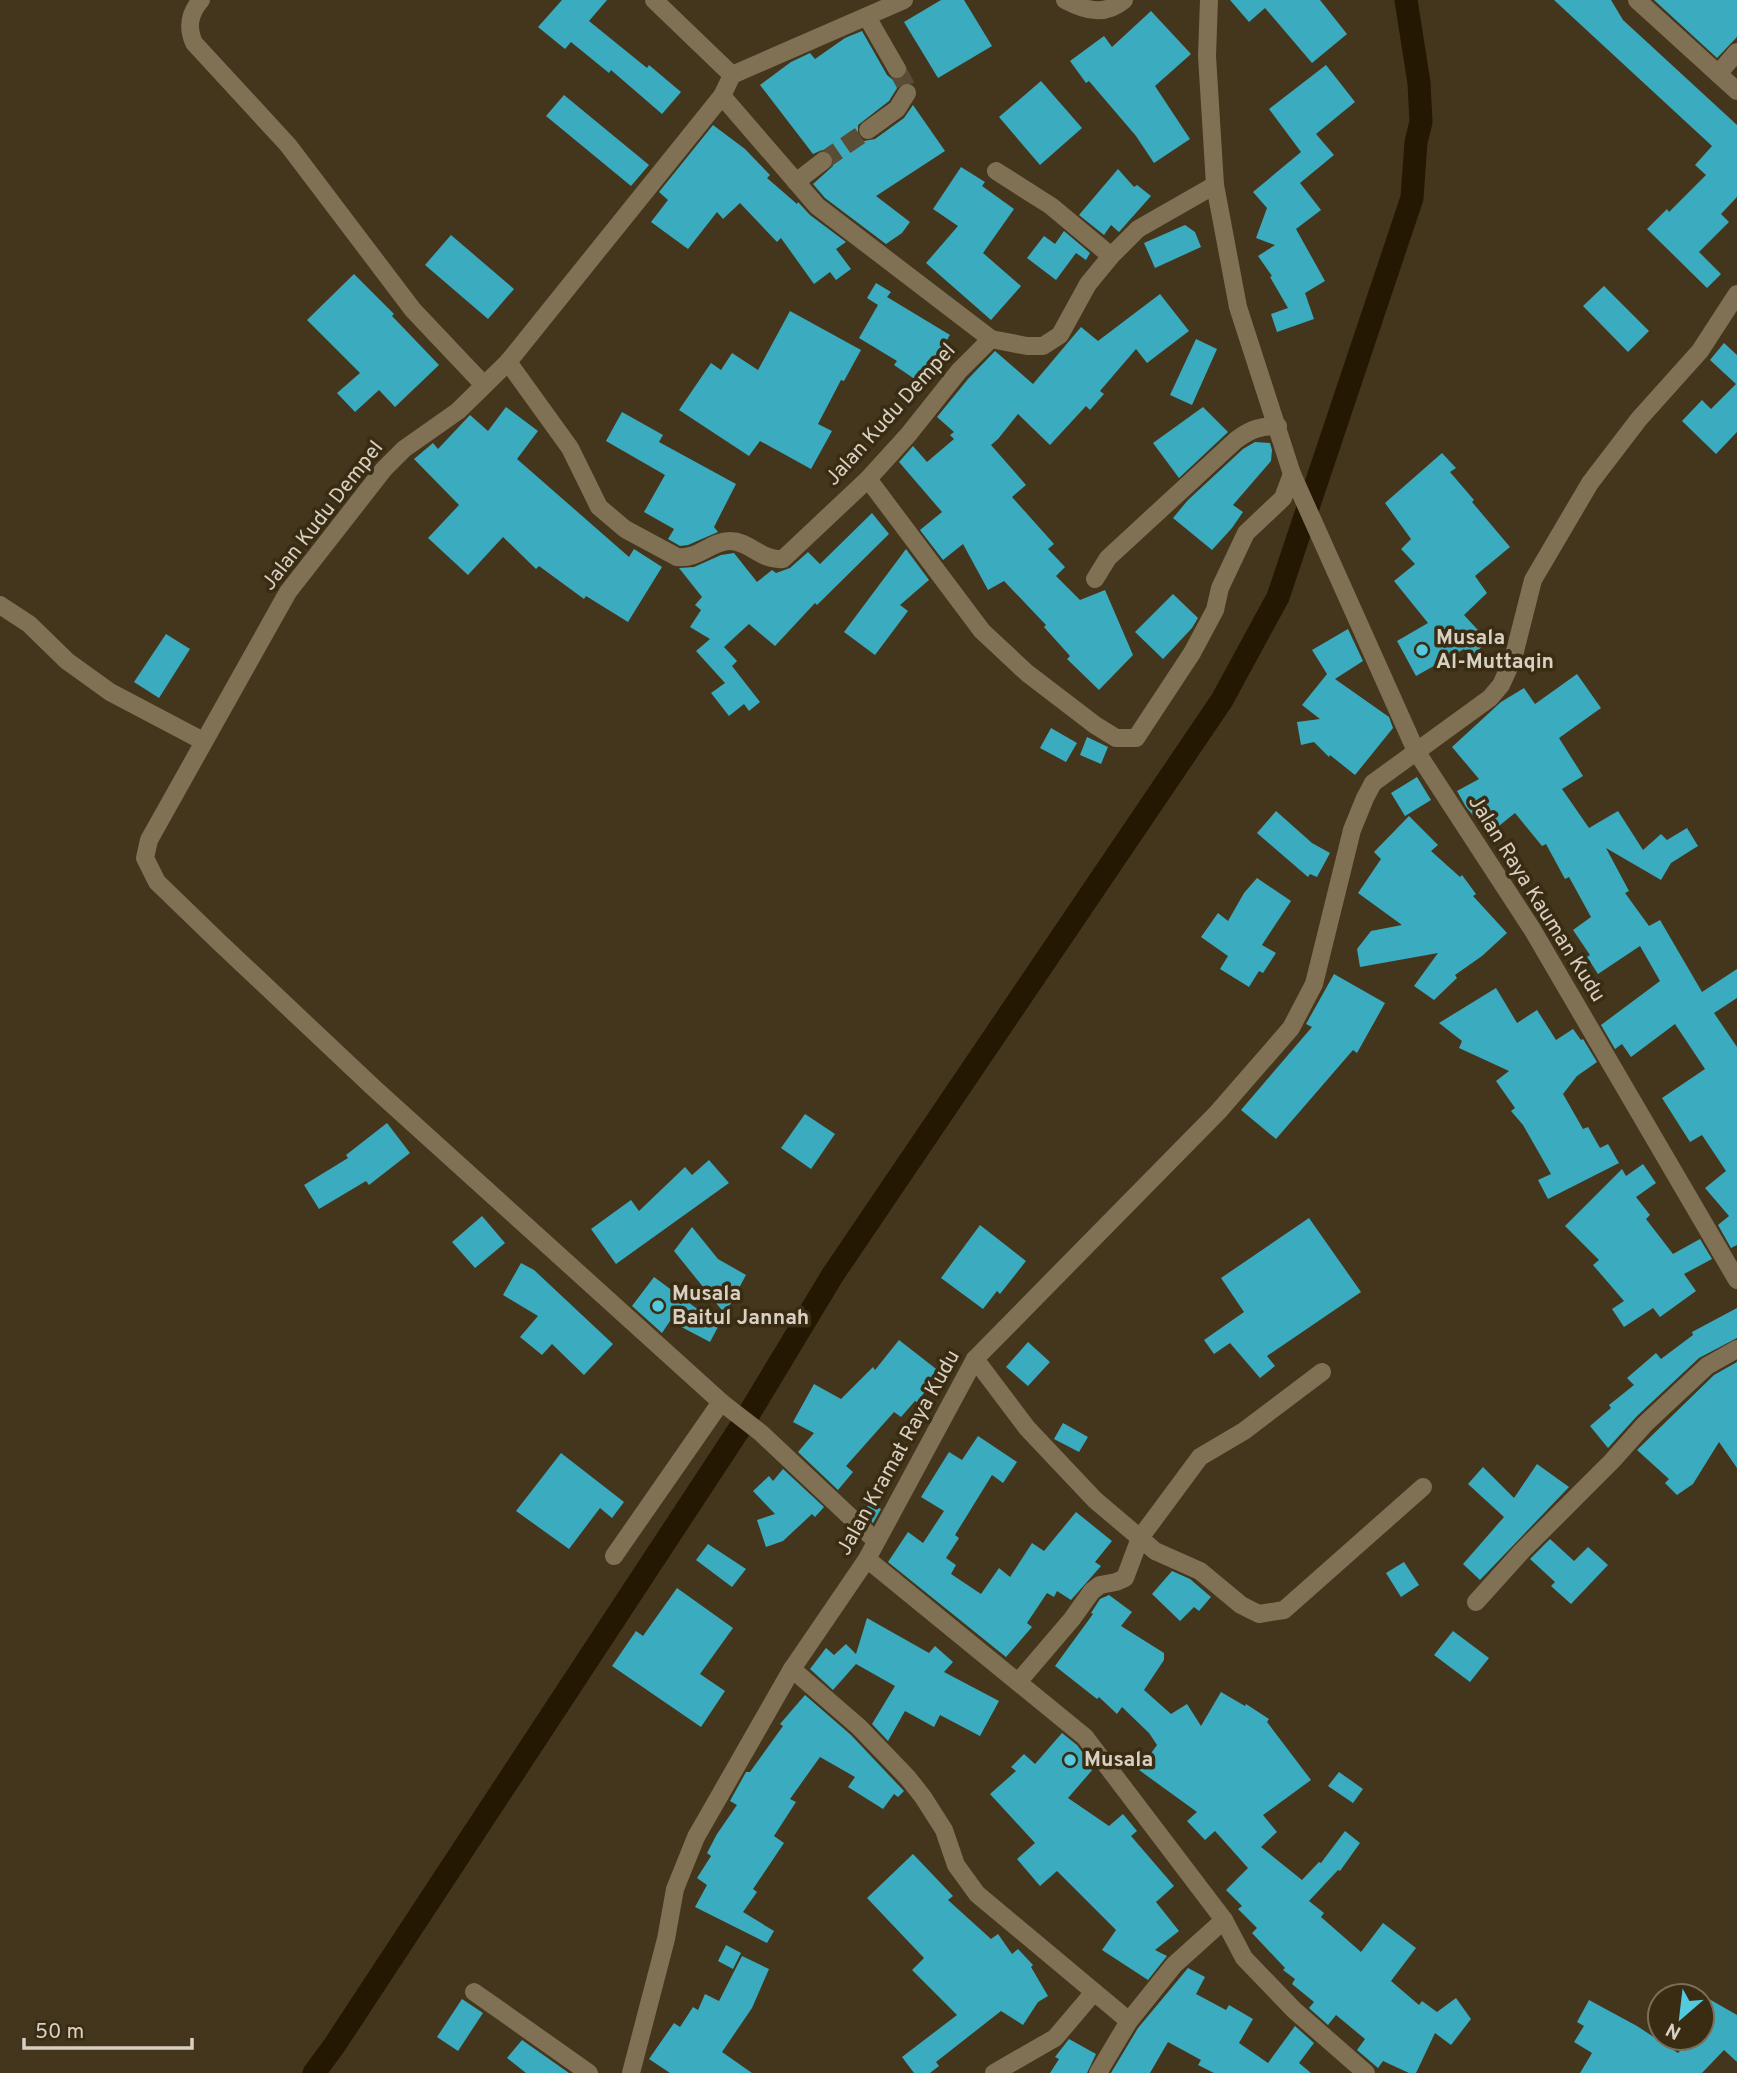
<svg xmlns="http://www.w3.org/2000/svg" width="1737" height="2073" font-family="Overpass,sans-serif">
<rect width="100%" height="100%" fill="#43361d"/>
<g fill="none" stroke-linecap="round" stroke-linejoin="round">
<path stroke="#241802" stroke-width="23" d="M 314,2073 L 334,2046 L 744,1422 L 832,1276 L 1222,700 L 1278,597 L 1412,198 L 1416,142 L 1421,122 L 1419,83 L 1406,0"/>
</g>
<g fill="#3bacbf">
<path d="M 562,0 L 607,0 L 589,21 L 647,68 L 649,65 L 681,92 L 662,114 L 611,70 L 609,73 L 571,42 L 565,49 L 538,27 Z"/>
<path d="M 941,0 L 964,0 L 992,46 L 938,78 L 904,22 Z"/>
<path d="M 1230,0 L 1320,0 L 1347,34 L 1312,63 L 1265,8 L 1249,22 Z"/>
<path d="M 1554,0 L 1611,0 L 1623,20 L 1737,125 L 1737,197 L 1721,214 L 1729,222 L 1699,252 L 1721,274 L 1707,288 L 1647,229 L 1667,209 L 1669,212 L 1706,175 L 1695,165 L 1712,146 Z"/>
<path d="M 1654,0 L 1737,0 L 1737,37 L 1717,58 Z"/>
<path d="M 1151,11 L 1191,54 L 1155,86 L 1190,139 L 1154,163 L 1136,136 L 1089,81 L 1086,83 L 1070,61 L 1104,36 L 1112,47 Z"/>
<path d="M 862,31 L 887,75 L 899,85 L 889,101 L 858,125 L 858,136 L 864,141 L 875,139 L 904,118 L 913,105 L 945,151 L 876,196 L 910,222 L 902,233 L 886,244 L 825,198 L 813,184 L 833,166 L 832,155 L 822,150 L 813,154 L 760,85 L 791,62 L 810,53 L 815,59 L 845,38 Z"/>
<path d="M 1326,65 L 1355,102 L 1316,134 L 1334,155 L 1300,183 L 1321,210 L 1296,229 L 1325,281 L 1305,293 L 1314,319 L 1277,332 L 1271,314 L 1288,308 L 1270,277 L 1272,276 L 1258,256 L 1275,245 L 1256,238 L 1267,208 L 1253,192 L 1301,152 L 1269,109 Z"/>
<path d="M 1041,81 L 1082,128 L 1040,165 L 999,117 Z"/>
<path d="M 564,95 L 649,165 L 631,186 L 546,116 Z"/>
<path d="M 713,125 L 745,149 L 770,175 L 767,178 L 797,204 L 798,202 L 810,215 L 846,242 L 836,249 L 851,269 L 836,280 L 830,272 L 814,284 L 781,238 L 777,242 L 740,203 L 723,219 L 717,212 L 688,249 L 651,222 L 668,200 L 659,192 Z"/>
<path d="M 961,167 L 985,182 L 982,186 L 1014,209 L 983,253 L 1021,286 L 991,320 L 926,263 L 958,226 L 933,209 Z"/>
<path d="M 1118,169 L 1134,187 L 1137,185 L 1151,196 L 1119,232 L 1111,225 L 1104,235 L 1079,215 Z"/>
<path d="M 1185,225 L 1195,232 L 1201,247 L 1155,268 L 1144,243 Z"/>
<path d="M 1064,231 L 1090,253 L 1086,260 L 1076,253 L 1056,280 L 1027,258 L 1044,236 L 1055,244 Z"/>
<path d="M 451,235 L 514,289 L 488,319 L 425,265 Z"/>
<path d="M 354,274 L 394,314 L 392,316 L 439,365 L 395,407 L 379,390 L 355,412 L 337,393 L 360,373 L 307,320 Z"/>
<path d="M 876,283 L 891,292 L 887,297 L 950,335 L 919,382 L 894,365 L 897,361 L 859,338 L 878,305 L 867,298 Z"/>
<path d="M 1604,286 L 1649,331 L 1628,352 L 1583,306 Z"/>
<path d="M 1160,294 L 1189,331 L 1147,363 L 1136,349 L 1100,391 L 1104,394 L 1090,410 L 1086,406 L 1050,445 L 1018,414 L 998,439 L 991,445 L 1026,485 L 1012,497 L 1054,544 L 1048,549 L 1065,567 L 1056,576 L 1080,600 L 1105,590 L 1133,655 L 1099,690 L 1067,659 L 1070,656 L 1044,627 L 1046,625 L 1004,581 L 988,590 L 963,544 L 943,560 L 920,530 L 942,512 L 899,462 L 913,446 L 927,462 L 954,439 L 950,435 L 954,432 L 937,417 L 968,379 L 995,351 L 1033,384 L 1081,327 L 1098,341 Z"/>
<path d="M 790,311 L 861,350 L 844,381 L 841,380 L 818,424 L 832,431 L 811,469 L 760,441 L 749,456 L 679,410 L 711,363 L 721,370 L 732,353 L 758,370 Z"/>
<path d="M 1196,339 L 1217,349 L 1192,405 L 1170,395 Z"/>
<path d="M 1724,343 L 1737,355 L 1737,432 L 1716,454 L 1682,421 L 1702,400 L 1711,409 L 1736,384 L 1710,360 Z"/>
<path d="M 506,407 L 538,431 L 517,459 L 629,557 L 634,549 L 662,567 L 628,622 L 586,596 L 584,599 L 539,566 L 536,569 L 503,537 L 468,575 L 428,538 L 459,505 L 414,459 L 433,443 L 438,449 L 470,415 L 488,431 Z"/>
<path d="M 1203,407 L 1228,432 L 1179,478 L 1153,443 Z"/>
<path d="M 622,412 L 663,435 L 659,442 L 736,484 L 714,527 L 718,532 L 688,545 L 680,546 L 668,539 L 674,529 L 644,512 L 665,475 L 606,441 Z"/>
<path d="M 1255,442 L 1270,443 L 1272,450 L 1271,461 L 1233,505 L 1243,512 L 1232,528 L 1212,550 L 1173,518 L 1188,500 L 1243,449 Z"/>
<path d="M 1442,453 L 1456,468 L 1450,472 L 1474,500 L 1472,502 L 1510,547 L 1475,576 L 1487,593 L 1464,615 L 1488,641 L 1471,657 L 1464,649 L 1416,676 L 1397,641 L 1428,623 L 1394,581 L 1415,564 L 1401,549 L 1411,539 L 1385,503 Z"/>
<path d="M 872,513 L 889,534 L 817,605 L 815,603 L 775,646 L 749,624 L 724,647 L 737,661 L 732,666 L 760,702 L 749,711 L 744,704 L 729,716 L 711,693 L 725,683 L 696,651 L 710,639 L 690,627 L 701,610 L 695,605 L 702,597 L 679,568 L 694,567 L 721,555 L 734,553 L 757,582 L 772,570 L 776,573 L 790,568 L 808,552 L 820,564 Z"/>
<path d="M 906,549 L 929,580 L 900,605 L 908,611 L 875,655 L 844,632 Z"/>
<path d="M 1173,594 L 1198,618 L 1192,628 L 1163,659 L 1135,632 Z"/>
<path d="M 1348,629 L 1363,661 L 1335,679 L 1389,717 L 1393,728 L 1355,775 L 1330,755 L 1329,757 L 1314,742 L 1301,745 L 1297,722 L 1320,719 L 1302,705 L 1327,674 L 1312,650 Z"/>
<path d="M 166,634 L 190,649 L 159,698 L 134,682 Z"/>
<path d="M 1577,674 L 1601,708 L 1559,738 L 1583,776 L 1562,789 L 1589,828 L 1618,811 L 1643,850 L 1661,834 L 1667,840 L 1687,828 L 1698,846 L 1671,863 L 1661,880 L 1606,848 L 1629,891 L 1625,893 L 1649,926 L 1660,920 L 1702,992 L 1737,969 L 1737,998 L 1714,1013 L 1737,1047 L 1737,1245 L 1731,1248 L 1718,1225 L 1729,1216 L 1705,1188 L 1726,1171 L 1702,1135 L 1690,1142 L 1662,1098 L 1705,1069 L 1675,1024 L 1631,1057 L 1622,1044 L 1615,1049 L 1601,1025 L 1660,981 L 1640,946 L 1598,974 L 1587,957 L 1590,955 L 1573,930 L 1591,917 L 1569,877 L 1565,879 L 1546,844 L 1542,846 L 1515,813 L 1489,834 L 1466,807 L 1457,791 L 1479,779 L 1452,747 L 1501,702 L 1524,688 L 1535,704 Z"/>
<path d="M 1051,728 L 1077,743 L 1066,762 L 1040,748 Z"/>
<path d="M 1087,737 L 1108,747 L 1101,764 L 1080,755 Z"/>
<path d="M 1417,777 L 1431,800 L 1405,816 L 1391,793 Z"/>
<path d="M 1276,811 L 1312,843 L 1330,853 L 1317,877 L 1310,874 L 1308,877 L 1257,833 Z"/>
<path d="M 1409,816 L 1438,845 L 1431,851 L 1460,877 L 1462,875 L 1476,894 L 1473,896 L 1507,933 L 1482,956 L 1455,975 L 1457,978 L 1434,1000 L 1414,986 L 1438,953 L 1360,967 L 1357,949 L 1371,931 L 1402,925 L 1358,893 L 1381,859 L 1374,852 Z"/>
<path d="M 1257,878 L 1291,901 L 1262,945 L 1276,953 L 1263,973 L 1259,971 L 1249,987 L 1220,969 L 1228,956 L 1201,937 L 1218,913 L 1228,921 L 1244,893 Z"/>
<path d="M 1334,974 L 1385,1003 L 1357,1053 L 1353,1050 L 1276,1139 L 1241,1110 L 1312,1027 L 1306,1024 Z"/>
<path d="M 1496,988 L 1517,1023 L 1537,1010 L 1556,1040 L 1573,1029 L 1581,1040 L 1583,1039 L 1597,1062 L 1577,1076 L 1563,1094 L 1583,1129 L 1588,1127 L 1600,1148 L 1608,1144 L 1619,1163 L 1548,1199 L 1538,1180 L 1551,1174 L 1523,1125 L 1511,1111 L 1515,1108 L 1496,1081 L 1509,1071 L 1459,1048 L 1462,1041 L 1439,1023 Z"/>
<path d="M 805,1114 L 835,1134 L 811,1169 L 781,1148 Z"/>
<path d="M 387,1123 L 410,1153 L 369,1185 L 366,1181 L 319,1209 L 304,1185 L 348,1158 L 346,1155 Z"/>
<path d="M 709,1160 L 729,1183 L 616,1264 L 591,1229 L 631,1200 L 639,1211 L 685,1167 L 692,1175 Z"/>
<path d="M 1643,1164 L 1656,1183 L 1636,1197 L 1650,1215 L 1646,1219 L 1673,1254 L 1700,1239 L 1712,1259 L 1684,1274 L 1696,1291 L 1660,1317 L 1653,1308 L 1624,1327 L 1612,1309 L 1624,1301 L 1593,1265 L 1599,1260 L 1565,1226 L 1622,1169 L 1626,1176 Z"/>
<path d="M 482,1216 L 505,1243 L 475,1268 L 452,1242 Z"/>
<path d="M 1309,1218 L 1361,1292 L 1267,1356 L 1275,1366 L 1260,1378 L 1230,1343 L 1214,1354 L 1204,1340 L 1244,1312 L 1221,1278 Z"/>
<path d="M 980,1225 L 1026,1261 L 1000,1294 L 997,1291 L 983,1309 L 941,1278 Z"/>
<path d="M 692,1227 L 718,1259 L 746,1275 L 725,1314 L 674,1251 Z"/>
<path d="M 521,1263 L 534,1270 L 613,1344 L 584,1375 L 552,1344 L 542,1355 L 520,1337 L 538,1316 L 503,1295 Z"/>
<path d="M 654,1277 L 719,1325 L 710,1342 L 670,1321 L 662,1333 L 632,1306 Z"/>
<path d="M 1737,1308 L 1737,1338 L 1699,1358 L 1637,1416 L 1608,1448 L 1590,1426 L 1611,1408 L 1609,1405 L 1634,1385 L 1627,1378 L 1656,1353 L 1661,1359 L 1693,1335 L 1692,1332 Z"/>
<path d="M 899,1340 L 940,1372 L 917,1402 L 915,1401 L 901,1417 L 894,1412 L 846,1466 L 853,1472 L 838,1490 L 798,1452 L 814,1433 L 793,1422 L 814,1384 L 841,1399 L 873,1367 L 875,1370 Z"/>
<path d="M 1028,1342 L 1050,1362 L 1028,1386 L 1006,1367 Z"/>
<path d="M 1737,1362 L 1737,1468 L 1719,1442 L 1693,1484 L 1677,1495 L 1665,1483 L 1669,1479 L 1637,1450 L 1714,1375 Z"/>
<path d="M 1063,1423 L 1088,1437 L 1079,1452 L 1054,1439 Z"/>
<path d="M 978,1436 L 1017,1462 L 1003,1483 L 992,1475 L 955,1535 L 959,1538 L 946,1558 L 956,1565 L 951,1574 L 981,1594 L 999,1568 L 1010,1577 L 1032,1543 L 1044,1551 L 1076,1512 L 1112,1541 L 1095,1562 L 1101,1566 L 1071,1600 L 1057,1591 L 1054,1597 L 1047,1593 L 1027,1623 L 1032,1627 L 1006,1657 L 888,1562 L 908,1532 L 923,1543 L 944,1511 L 921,1497 L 949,1452 L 962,1460 Z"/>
<path d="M 561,1453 L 624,1502 L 612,1518 L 600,1508 L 569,1549 L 516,1511 Z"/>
<path d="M 1537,1464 L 1569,1487 L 1480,1580 L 1463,1564 L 1504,1517 L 1468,1484 L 1483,1467 L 1514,1498 Z"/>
<path d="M 783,1469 L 824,1507 L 815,1517 L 812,1514 L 783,1541 L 766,1547 L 757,1520 L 775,1514 L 753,1491 L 769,1476 L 773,1481 Z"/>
<path d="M 869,1503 L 881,1509 L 873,1523 L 864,1514 Z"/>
<path d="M 1550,1539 L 1574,1561 L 1588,1547 L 1608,1565 L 1571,1604 L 1551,1586 L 1555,1582 L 1530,1559 Z"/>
<path d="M 708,1544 L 746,1569 L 732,1587 L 696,1560 Z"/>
<path d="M 1404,1562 L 1419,1585 L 1401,1597 L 1386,1573 Z"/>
<path d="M 1172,1571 L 1190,1579 L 1211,1597 L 1199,1611 L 1194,1607 L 1180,1621 L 1152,1594 Z"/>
<path d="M 677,1588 L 733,1628 L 700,1674 L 725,1691 L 701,1727 L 612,1666 L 636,1631 L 643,1636 Z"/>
<path d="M 1109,1595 L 1132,1612 L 1121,1626 L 1164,1653 L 1164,1660 L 1144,1690 L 1171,1714 L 1187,1704 L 1201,1726 L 1221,1692 L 1245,1706 L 1246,1704 L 1269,1719 L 1267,1722 L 1311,1780 L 1263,1815 L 1277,1832 L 1261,1847 L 1302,1880 L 1319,1862 L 1321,1863 L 1345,1831 L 1360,1843 L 1340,1871 L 1338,1870 L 1309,1901 L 1324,1913 L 1321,1917 L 1361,1952 L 1383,1923 L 1416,1948 L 1391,1981 L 1419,2005 L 1422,2001 L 1437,2012 L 1456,1998 L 1471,2019 L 1451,2045 L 1435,2033 L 1416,2073 L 1409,2073 L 1383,2061 L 1378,2068 L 1357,2050 L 1365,2039 L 1336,2015 L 1328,2025 L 1309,2008 L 1314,2002 L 1292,1984 L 1295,1979 L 1283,1970 L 1285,1968 L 1252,1933 L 1257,1928 L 1238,1909 L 1242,1906 L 1226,1890 L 1248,1868 L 1215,1831 L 1205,1840 L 1187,1821 L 1197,1812 L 1139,1770 L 1157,1745 L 1149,1733 L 1122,1707 L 1117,1714 L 1099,1697 L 1097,1699 L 1055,1666 L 1093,1614 L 1091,1613 L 1100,1599 Z"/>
<path d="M 867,1618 L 929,1653 L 935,1646 L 953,1662 L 944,1672 L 999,1701 L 980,1736 L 940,1715 L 934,1727 L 905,1711 L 888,1741 L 872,1724 L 895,1686 L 856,1664 L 833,1690 L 810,1669 L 826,1648 L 834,1655 L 846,1644 L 856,1654 Z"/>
<path d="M 1453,1631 L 1489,1658 L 1470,1682 L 1434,1655 Z"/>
<path d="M 805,1695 L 851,1735 L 904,1791 L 898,1797 L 894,1794 L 883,1809 L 848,1787 L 855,1777 L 820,1757 L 790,1799 L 796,1802 L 774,1836 L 784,1843 L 753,1889 L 757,1892 L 743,1912 L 774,1931 L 767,1943 L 695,1907 L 707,1885 L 697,1878 L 711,1856 L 707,1853 L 717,1834 L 737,1805 L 730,1801 L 746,1772 L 750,1772 L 783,1726 L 780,1724 Z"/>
<path d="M 1062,1733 L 1077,1745 L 1094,1768 L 1068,1798 L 1109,1826 L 1123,1814 L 1137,1831 L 1131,1836 L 1174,1886 L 1156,1902 L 1179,1931 L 1155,1950 L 1167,1956 L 1148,1980 L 1102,1950 L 1116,1930 L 1057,1871 L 1040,1886 L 1017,1859 L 1035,1843 L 990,1794 L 1016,1771 L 1011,1767 L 1024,1754 L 1035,1764 Z"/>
<path d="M 1339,1772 L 1363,1789 L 1353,1803 L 1328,1786 Z"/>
<path d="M 913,1854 L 953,1896 L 948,1900 L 991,1939 L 998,1934 L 1012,1954 L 1018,1949 L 1033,1965 L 1031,1967 L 1048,1996 L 1038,2002 L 1023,2025 L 1001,2011 L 936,2062 L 939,2066 L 930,2073 L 914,2073 L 902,2057 L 957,2015 L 912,1970 L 924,1958 L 867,1898 Z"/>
<path d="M 726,1945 L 741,1953 L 733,1969 L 718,1961 Z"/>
<path d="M 742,1956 L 769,1969 L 752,2008 L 722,2052 L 752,2073 L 670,2073 L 649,2059 L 674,2023 L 680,2027 L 693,2007 L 698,2010 L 705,1994 L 719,2001 Z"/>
<path d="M 1188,1968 L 1205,1977 L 1196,1994 L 1226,2010 L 1229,2005 L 1253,2019 L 1239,2043 L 1268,2063 L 1295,2026 L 1314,2043 L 1299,2063 L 1311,2073 L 1214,2073 L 1198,2065 L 1201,2060 L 1168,2042 L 1150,2073 L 1111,2073 L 1138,2028 Z"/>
<path d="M 1702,1995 L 1737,2015 L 1737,2062 L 1724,2050 L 1702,2073 L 1580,2073 L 1592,2053 L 1574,2042 L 1584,2026 L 1577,2022 L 1589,2000 L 1637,2026 L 1678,2053 L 1692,2038 L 1702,2038 Z"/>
<path d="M 462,1999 L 483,2013 L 458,2051 L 437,2037 Z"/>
<path d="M 1069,2039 L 1096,2054 L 1087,2073 L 1050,2073 L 1059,2059 L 1055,2057 Z"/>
<path d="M 522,2040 L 569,2073 L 526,2073 L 507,2058 Z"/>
</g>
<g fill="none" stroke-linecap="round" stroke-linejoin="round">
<g stroke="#594d36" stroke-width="18" stroke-dasharray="18 9" stroke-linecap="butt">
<path d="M 897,69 L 905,84 L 907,93"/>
<path d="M 823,161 L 868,130"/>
</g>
<g stroke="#807054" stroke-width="18">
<path d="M 201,0 C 189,14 187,27 194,43 L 288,145 L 413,310 L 484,385"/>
<path d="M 654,0 L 732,75"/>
<path d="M 904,0 L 732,75 L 722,96 L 817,206 L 991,339"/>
<path d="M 1065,0 C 1086,11 1105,16 1124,0"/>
<path d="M 1209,0 L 1207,56 L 1215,185 L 1238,307 L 1292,474 L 1416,751 L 1532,929 L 1737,1280"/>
<path d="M 1637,0 L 1737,91"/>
<path d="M 867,17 L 897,69"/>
<path d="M 1718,74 L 1737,52"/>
<path d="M 868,130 L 897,109 L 907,93"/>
<path d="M 996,171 L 1051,206 L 1111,256"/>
<path d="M 796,182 L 823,161"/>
<path d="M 508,362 L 722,96"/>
<path d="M 868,479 L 982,631 L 1027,673 L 1095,725 L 1116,738 L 1136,738 L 1192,653 L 1215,610 L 1220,588 L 1246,533 L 1283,498 L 1292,474"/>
<path d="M 1095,579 L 1108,558 L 1236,440 C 1251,429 1260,426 1278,426"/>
<path d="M 0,605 L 29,624 L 67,661 L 110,692 L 203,741"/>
<path d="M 975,1359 L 1027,1428 L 1095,1500 L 1140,1538 L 1200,1457 L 1244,1431 L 1322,1372"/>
<path d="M 876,1541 L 761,1433 L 721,1402 L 375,1089 L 219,942 L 157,882 L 145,858 L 149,840 L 288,592 L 384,469 L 404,449 L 458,411 L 508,362 L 570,448 L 599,507 L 625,529 L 677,557 C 698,560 711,541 730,541 C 750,541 761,561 783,559 L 868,479 L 908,435 L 959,371 L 991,339 L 1027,346 L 1043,346 L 1060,335 L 1088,284 L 1111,256 L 1138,229 L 1215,185"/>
<path d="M 614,1556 L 721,1402"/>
<path d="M 867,1559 L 1085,1737 L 1224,1920 L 1244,1958 L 1294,2010 L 1366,2073"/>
<path d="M 1476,1602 L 1522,1551 L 1612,1461 L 1645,1424 L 1707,1366 L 1737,1349"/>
<path d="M 792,1669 L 859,1727 L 908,1778 L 923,1797 L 944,1830 L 956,1865 L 977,1894 L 1129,2021"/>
<path d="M 1019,1681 L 1072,1619 L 1092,1591 L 1100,1585 L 1116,1582 L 1125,1578 L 1140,1538 L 1155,1551 L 1200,1571 L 1241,1605 L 1259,1614 L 1284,1610 L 1423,1487"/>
<path d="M 474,1992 L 589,2073"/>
<path d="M 631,2073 L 666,1939 L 675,1889 L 696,1837 L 792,1669 L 867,1559 L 975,1359 L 1218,1112 L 1291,1028 L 1314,984 L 1352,830 L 1365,798 L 1373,783 L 1490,698 L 1501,685 L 1513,659 L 1533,580 L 1590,483 L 1639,419 L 1700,351 L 1737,294"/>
<path d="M 994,2073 L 1055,2038 L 1094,1992"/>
<path d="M 1098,2073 L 1129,2021 L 1174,1965 L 1224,1920"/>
</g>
</g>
<g fill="#54cade" stroke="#392c13" stroke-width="2.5">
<circle cx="1422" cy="650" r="7"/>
<circle cx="658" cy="1306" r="7"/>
<circle cx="1070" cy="1760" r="7"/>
</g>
<g text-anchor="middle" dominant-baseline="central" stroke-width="7" stroke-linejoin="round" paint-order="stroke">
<g font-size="21" fill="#d8d0c2" stroke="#392c13">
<text transform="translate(891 415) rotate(-48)">Jalan Kudu Dempel</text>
<text transform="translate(323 516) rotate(-52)">Jalan Kudu Dempel</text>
<text transform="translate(1536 899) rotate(58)">Jalan Raya Kauman Kudu</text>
<text transform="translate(899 1453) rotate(-61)">Jalan Kramat Raya Kudu</text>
</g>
<g font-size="21" font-weight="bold" fill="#d8d0c2" stroke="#392c13" text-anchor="start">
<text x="1436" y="638">Musala<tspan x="1436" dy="24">Al-Muttaqin</tspan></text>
<text x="672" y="1294">Musala<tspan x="672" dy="24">Baitul Jannah</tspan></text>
<text x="1084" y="1760">Musala</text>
</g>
</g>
<g transform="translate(1681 2017) rotate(208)"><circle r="33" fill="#392c13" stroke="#796e59" stroke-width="2"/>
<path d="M0-5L12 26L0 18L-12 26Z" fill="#54cade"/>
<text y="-10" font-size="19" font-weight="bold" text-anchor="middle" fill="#d8d0c2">N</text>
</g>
<path d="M24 2038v10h168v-10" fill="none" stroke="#d8d0c2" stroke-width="3.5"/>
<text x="35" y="2038" font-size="21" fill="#d8d0c2" stroke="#392c13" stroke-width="5" paint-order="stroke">50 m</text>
</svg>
